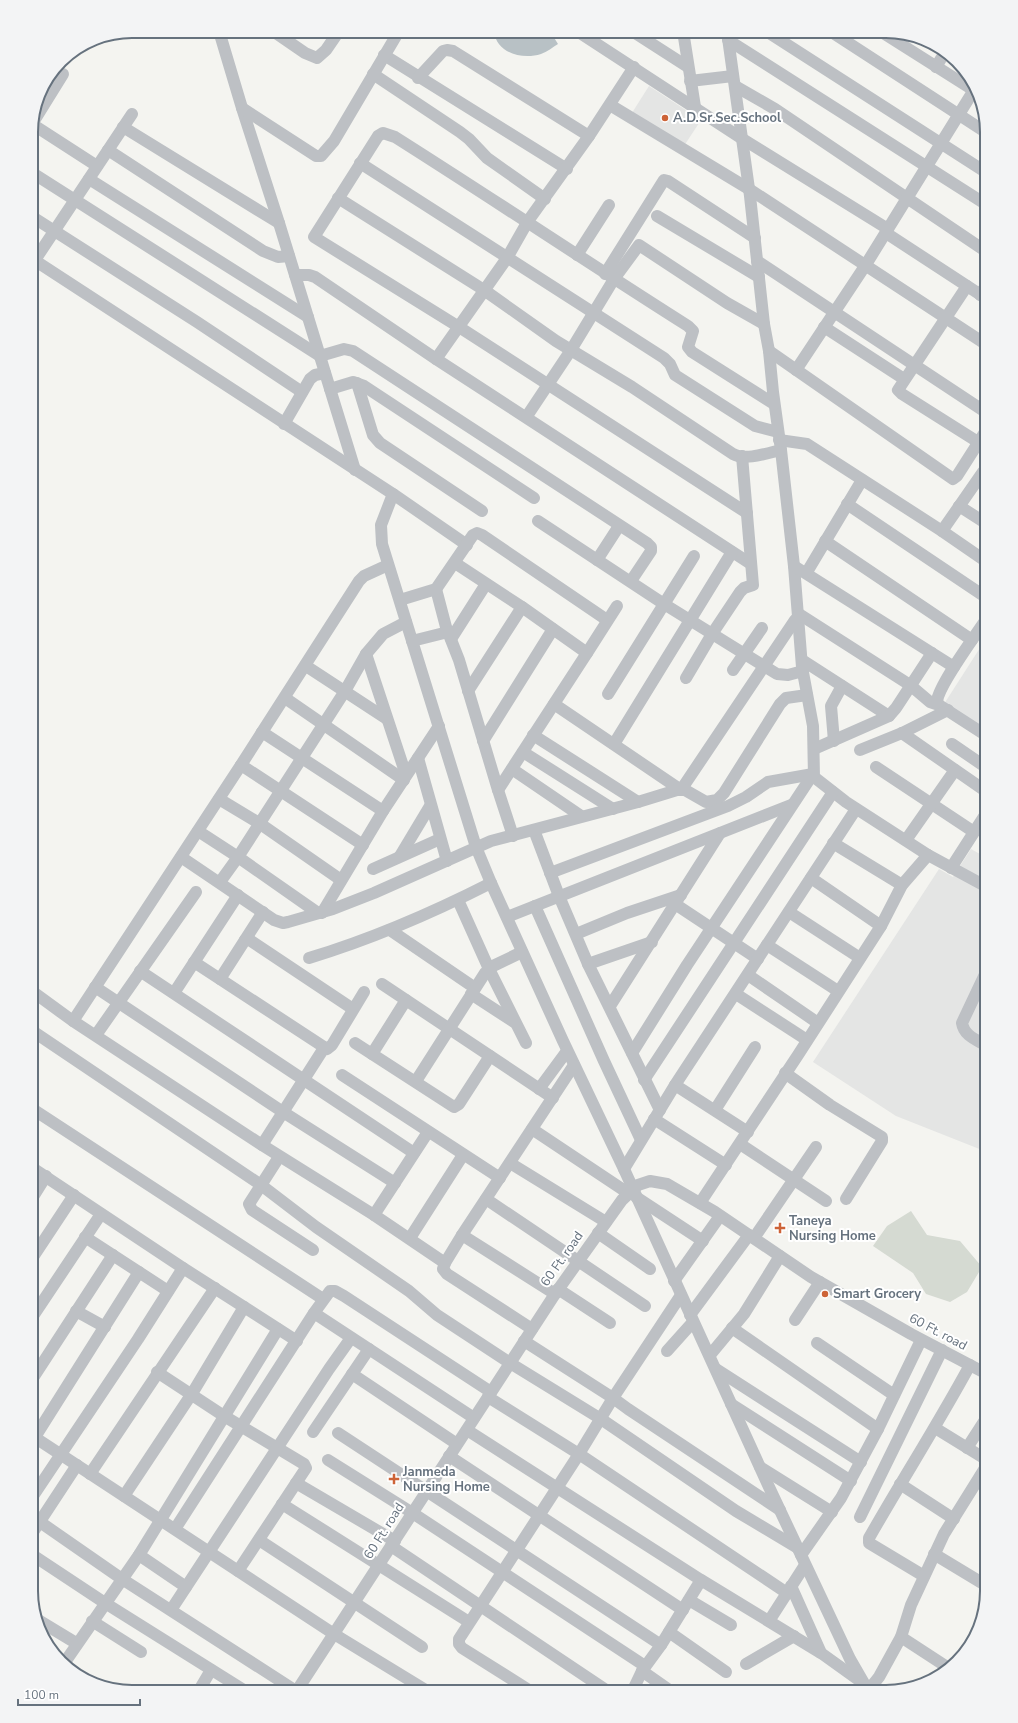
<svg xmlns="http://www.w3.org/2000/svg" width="1018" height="1723" font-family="'Nunito Sans',sans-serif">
<rect width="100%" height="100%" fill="#f4f4f0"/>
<g fill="#e4e5e4">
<path d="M 649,86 L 701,120 L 682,149 L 630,116 Z"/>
<path d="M 987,637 L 987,731 L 944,704 Z"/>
<path d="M 971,849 L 987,858 L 987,1152 L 896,1116 L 813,1062 L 939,869 L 953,877 Z"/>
</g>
<path fill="#d5dad2" d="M 911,1211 L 927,1235 L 960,1241 L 982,1267 L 967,1292 L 950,1302 L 926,1294 L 913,1273 L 873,1246 L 887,1226 Z"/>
<path fill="#b8c1c5" d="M 494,31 L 555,31 L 553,36 L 558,44 C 553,47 547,52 541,54 C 522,60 496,53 494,31 Z"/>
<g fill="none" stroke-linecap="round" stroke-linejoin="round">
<g stroke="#bdc0c4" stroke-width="12">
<path d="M 219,31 L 242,108 L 279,223 L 355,470"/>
<path d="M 273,31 L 305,53 L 317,58 L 326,50 L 339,31"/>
<path d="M 577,31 L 741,138 L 888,229"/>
<path d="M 632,31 L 688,67"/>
<path d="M 683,31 L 695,107"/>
<path d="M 727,31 L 750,196 L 764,324 L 769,351 L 773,392 L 781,450 L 794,566 L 802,667 L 813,726 L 814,777 L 846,802 L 928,855 L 987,887"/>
<path d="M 766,31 L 987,173"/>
<path d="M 830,31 L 987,133"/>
<path d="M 880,31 L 978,93"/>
<path d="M 728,40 L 987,205"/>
<path d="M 384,55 L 567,169"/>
<path d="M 936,67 L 945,52"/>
<path d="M 373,74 L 460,132 L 469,139 L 487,158 L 545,199"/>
<path d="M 418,78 L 443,51 L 447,50 L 453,51 L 589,136"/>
<path d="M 690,81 L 733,76"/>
<path d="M 735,86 L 775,109 L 987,252"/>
<path d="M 610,105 L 749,189 L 987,345"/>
<path d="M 242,108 L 316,156 L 321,156 L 334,141 L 399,31"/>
<path d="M 32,124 L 97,166"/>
<path d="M 32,124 L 63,74"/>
<path d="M 123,127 L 279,223"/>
<path d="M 108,150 L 263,251 L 278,257 L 289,256"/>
<path d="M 360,163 L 664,358 L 670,364 L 675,375 L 755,426 L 778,432"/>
<path d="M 31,172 L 320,356 L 344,349 L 353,351 L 647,543 L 651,547 L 651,551 L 631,581"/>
<path d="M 89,179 L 308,317"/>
<path d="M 338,198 L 484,290 L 556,341 L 632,387 L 733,454 C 745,461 768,453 781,450"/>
<path d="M 31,216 L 197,322 L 302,392"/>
<path d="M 657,216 L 759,277"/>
<path d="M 886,233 L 987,299"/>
<path d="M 577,255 L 609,205"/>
<path d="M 31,258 L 393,494 L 467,545"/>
<path d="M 35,260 L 132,114"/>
<path d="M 757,261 L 987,413"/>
<path d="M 605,274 L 664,180 L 668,181 L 755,238"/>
<path d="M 295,275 L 309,275 L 315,277 L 436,359 L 751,564"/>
<path d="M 967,286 L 898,390 L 902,394 L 978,442"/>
<path d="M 980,295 L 987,284"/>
<path d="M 824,327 L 904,379"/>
<path d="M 769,351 L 953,479 L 957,476 L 987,429"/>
<path d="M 436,359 L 507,258 L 528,221 L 589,136 L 634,67"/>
<path d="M 796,370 L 865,266 L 974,90"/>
<path d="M 357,383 L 373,435 L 380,443 L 482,511"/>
<path d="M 330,389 L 353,382 L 364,386 L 534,498"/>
<path d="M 527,416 L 571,350 L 614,279 L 639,245 L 727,303 L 764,324"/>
<path d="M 284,424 L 310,379 L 315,375 L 325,373"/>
<path d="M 779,440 L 807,444 L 942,531 L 987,562"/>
<path d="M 393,494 L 381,525 L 382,544 L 476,847 L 491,883 L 563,1041 L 624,1169 L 769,1487 L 850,1659 L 869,1692"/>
<path d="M 847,504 L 987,598"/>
<path d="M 959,506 L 987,524"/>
<path d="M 747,513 L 459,327 L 314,237 L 378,136 L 383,133 L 395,137 C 493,199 590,264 688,326 L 693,331 L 688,347 L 692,352 L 774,404"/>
<path d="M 538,521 L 664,604 L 777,674 L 788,675 L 803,671"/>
<path d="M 942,531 L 983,472"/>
<path d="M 825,541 L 972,640"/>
<path d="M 597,560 L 619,526"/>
<path d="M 455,563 L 522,607 L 587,653 L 498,790"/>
<path d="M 794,566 L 954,667"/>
<path d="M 807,572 L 862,480"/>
<path d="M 436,589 L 446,627 L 459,660 L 498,790 L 513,836"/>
<path d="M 400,600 L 436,589 L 473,535 L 477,533 L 482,535 L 607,620"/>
<path d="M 799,614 L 910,685 L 930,702 L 939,705"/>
<path d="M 451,639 L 486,584"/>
<path d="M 412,641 L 448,632"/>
<path d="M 587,653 L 617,606"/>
<path d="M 366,654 L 406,775"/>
<path d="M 802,660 L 889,716"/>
<path d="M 306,666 L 387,719"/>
<path d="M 733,670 L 762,628"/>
<path d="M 686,678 L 712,634 L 740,592 L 744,588 L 753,585 L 742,456"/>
<path d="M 468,691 L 522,607"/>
<path d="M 608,694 L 694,556"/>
<path d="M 285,698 L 404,780"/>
<path d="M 554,704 L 681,790 L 795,620"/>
<path d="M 262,732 L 383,811"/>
<path d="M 902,733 L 987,792"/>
<path d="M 533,735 L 638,802"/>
<path d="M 987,736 L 939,705 L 937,701 C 939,684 976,635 987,618"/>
<path d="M 483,741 L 553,629"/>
<path d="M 834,741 L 831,706 L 842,686"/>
<path d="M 614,744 L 732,552"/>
<path d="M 952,744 L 987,768"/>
<path d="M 814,749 L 889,716 L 896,708 L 932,653"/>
<path d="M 860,750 L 902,733 L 948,710"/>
<path d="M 523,752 L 613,809"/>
<path d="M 418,758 L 447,861"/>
<path d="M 241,765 L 363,845"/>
<path d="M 876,767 L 974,832"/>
<path d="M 512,769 L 581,816"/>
<path d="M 219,799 L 259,823 L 341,880"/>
<path d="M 534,830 L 559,896 L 588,964 L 660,1110"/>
<path d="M 198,831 L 238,857 L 318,913"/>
<path d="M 906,840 L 955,770"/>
<path d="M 833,843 L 902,885"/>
<path d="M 400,856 L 430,806"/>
<path d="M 181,857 L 274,920 L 283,923 L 288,922 L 333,909 L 374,893 L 491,841 L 638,802 L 677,790 L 685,790 L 706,802 L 717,800 L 724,793 L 780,704 L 786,698 L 807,695"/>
<path d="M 951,868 L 987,812"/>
<path d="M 373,869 L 440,839"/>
<path d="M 550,873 L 728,806 L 746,797 L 768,782 L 813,774"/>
<path d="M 811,878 L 881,926"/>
<path d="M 220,882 L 238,857 L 345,691 L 366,654 L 383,634 L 406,622"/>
<path d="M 458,900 L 489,969 L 526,1043"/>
<path d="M 675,904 L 758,959"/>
<path d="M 535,906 L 604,1061 L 641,1140"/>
<path d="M 789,912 L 860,958"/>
<path d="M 322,913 L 383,811 L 439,726"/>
<path d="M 507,917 L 791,805"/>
<path d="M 390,930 L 475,988"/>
<path d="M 576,934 L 627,913 L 681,895"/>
<path d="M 245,940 L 263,912"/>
<path d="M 767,945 L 838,991"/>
<path d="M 309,958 C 372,939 432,913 491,883"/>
<path d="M 194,962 L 327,1049 L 332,1045 L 364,992"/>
<path d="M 588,964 L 652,942"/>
<path d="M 140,971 L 414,1153"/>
<path d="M 748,975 L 818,1023"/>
<path d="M 220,979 L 245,940 L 248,939 L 353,1009"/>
<path d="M 382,984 L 553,1098"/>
<path d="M 95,987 L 283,1112 L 395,1183"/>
<path d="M 174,993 L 238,895"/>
<path d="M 36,994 L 73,1021 L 262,1145 L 374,1215 L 445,1263"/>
<path d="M 471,994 L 514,1022"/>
<path d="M 736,994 L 807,1040"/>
<path d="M 610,1006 L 720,833"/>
<path d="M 73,1021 L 241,765 L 359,581 L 364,576 L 388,565"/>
<path d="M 31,1030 L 261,1185 L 316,1227 L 409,1291 L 437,1315 L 510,1363 L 601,1419 L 736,1511 L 798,1548"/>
<path d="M 96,1035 L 196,892"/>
<path d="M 355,1043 L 454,1107 L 459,1104 L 490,1056"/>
<path d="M 987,1046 C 977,1040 964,1036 962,1023 L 987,970"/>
<path d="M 632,1053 L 687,965 L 813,774"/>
<path d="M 372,1054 L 406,1000"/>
<path d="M 785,1073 L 830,1105 L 882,1137 L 882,1141 L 846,1199"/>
<path d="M 342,1075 L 500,1178"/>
<path d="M 644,1080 L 833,792"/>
<path d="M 416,1081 L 485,973 L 493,966 L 522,952"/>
<path d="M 675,1085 L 748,1132"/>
<path d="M 539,1089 L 567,1051"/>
<path d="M 31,1108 L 323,1299"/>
<path d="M 715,1110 L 755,1047"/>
<path d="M 654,1119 L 726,1165"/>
<path d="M 532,1129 L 628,1193"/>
<path d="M 740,1144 L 826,1201"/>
<path d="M 262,1145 L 324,1048"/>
<path d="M 279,1157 L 249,1204 L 252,1210 L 313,1250"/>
<path d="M 510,1163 L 606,1222"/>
<path d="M 31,1167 L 183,1268 L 297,1341"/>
<path d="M 624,1169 L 675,1085 L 856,809"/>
<path d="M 636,1197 L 703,1241"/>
<path d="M 486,1199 L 645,1306"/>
<path d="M 31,1200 L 46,1176"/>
<path d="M 700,1203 L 798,1055 L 881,926 L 902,885 L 928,855"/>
<path d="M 374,1215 L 428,1132"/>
<path d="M 598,1233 L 650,1269"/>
<path d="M 462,1235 L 555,1294"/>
<path d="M 85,1237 L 168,1291"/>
<path d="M 410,1238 L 463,1155"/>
<path d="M 754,1238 L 816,1147"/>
<path d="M 31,1260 L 74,1195"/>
<path d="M 674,1281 L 720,1216"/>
<path d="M 558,1289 L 610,1323"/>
<path d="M 76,1311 L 105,1327"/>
<path d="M 314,1313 L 474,1418"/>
<path d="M 690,1315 L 749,1235"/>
<path d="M 31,1319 L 101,1214"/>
<path d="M 795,1320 L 820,1282"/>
<path d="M 732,1328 L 878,1429"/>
<path d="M 532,1329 L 447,1274 L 443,1269 L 445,1263 L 462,1235 L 574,1065"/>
<path d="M 524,1341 L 613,1398 L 628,1409 L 780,1510"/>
<path d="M 817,1343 L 894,1395"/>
<path d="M 667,1351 L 693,1322"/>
<path d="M 710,1355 L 744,1314 L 780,1256"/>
<path d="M 716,1369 L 861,1462"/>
<path d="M 157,1372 L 224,1416 L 304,1464 L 306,1468 L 238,1571"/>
<path d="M 352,1374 L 457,1444"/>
<path d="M 31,1381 L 113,1255"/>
<path d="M 488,1397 L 579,1454 L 787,1593"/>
<path d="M 731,1404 L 851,1481"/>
<path d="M 935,1428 L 987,1460"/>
<path d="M 467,1430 L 701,1580 L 821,1653 L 860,1681"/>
<path d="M 313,1432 L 369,1349"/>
<path d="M 338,1433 L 661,1645"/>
<path d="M 31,1435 L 334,1634 L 429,1692"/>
<path d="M 35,1437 L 139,1272"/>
<path d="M 967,1448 L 987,1417"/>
<path d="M 449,1456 L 683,1610"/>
<path d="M 328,1460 L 411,1512 L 645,1666"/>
<path d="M 760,1467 L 832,1512"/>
<path d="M 90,1474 L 215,1288"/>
<path d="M 296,1483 L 395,1541"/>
<path d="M 900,1484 L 954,1519"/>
<path d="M 124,1496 L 193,1392 L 244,1307"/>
<path d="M 31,1499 L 138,1339 L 183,1268"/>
<path d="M 282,1504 L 469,1622"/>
<path d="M 860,1517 L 942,1350"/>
<path d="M 40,1522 L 122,1579 L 296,1691"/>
<path d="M 175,1529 L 314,1313 L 330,1291 L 335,1291 L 344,1296 L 491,1392"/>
<path d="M 31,1535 L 77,1465"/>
<path d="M 259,1540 L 422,1647"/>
<path d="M 391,1546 L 609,1692"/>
<path d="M 31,1554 L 105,1603 L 247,1692"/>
<path d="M 934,1554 L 987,1586"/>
<path d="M 139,1555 L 186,1587"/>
<path d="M 801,1555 L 841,1498 L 878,1429 L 921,1340"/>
<path d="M 924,1576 L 869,1543 L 869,1538 C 902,1480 938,1424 970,1365"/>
<path d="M 791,1586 L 821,1653"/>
<path d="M 689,1600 L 731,1625"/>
<path d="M 171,1610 L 329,1369 L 351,1338"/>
<path d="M 38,1620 L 76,1643"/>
<path d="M 92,1621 L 141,1652"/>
<path d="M 769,1621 L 805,1565"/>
<path d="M 669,1632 L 726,1672"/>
<path d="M 901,1637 L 947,1667"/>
<path d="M 65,1662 L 139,1555 L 278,1329"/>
<path d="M 746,1664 L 794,1636"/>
<path d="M 642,1671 L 672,1692"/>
<path d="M 198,1692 L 211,1670"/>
<path d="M 296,1692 L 555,1294 L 622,1200 L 638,1185 L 650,1181 L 667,1184 L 715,1212 L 811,1277 L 911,1334 L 987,1374"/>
<path d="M 532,1692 L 462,1648 L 459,1644 L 459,1639 L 579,1454 L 613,1398 L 681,1295"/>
<path d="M 632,1692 L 642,1671 L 661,1645 L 701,1580"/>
<path d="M 867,1692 L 879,1677 L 901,1637 L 911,1605 L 944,1534 L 987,1465"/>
</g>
</g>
<g fill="#cd6337" stroke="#fff" stroke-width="1.5">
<circle cx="665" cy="118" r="4"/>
<path d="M778 1222h4v4h4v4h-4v4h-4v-4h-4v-4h4z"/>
<circle cx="825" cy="1294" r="4"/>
<path d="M392 1473h4v4h4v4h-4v4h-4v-4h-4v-4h4z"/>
</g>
<g text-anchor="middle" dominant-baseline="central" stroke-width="4" stroke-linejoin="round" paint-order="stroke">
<g font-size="13" font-weight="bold" fill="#66727e" stroke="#fff" text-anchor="start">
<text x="673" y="118">A.D.Sr.Sec.School</text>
<text x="789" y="1221">Taneya<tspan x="789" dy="15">Nursing Home</tspan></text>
<text x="833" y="1294">Smart Grocery</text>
<text x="403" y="1472">Janmeda<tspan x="403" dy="15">Nursing Home</tspan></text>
</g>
<g font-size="13" fill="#66727e" stroke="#fff">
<text transform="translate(562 1259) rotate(-55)">60 Ft. road</text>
<text transform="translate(938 1332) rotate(28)">60 Ft. road</text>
<text transform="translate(384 1531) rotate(-58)">60 Ft. road</text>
</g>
</g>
<path d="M0 0H1018V1723H0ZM132 38H886A94 94 0 0 1 980 132V1591A94 94 0 0 1 886 1685H132A94 94 0 0 1 38 1591V132A94 94 0 0 1 132 38Z" fill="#f3f4f5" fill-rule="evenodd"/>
<path fill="none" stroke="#66727e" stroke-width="2" d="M132 38H886A94 94 0 0 1 980 132V1591A94 94 0 0 1 886 1685H132A94 94 0 0 1 38 1591V132A94 94 0 0 1 132 38Z"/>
<path d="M18 1699v6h122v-6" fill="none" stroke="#66727e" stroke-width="2"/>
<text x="24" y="1699" font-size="12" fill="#66727e" stroke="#ffffff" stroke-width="3" paint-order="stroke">100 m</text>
</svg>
